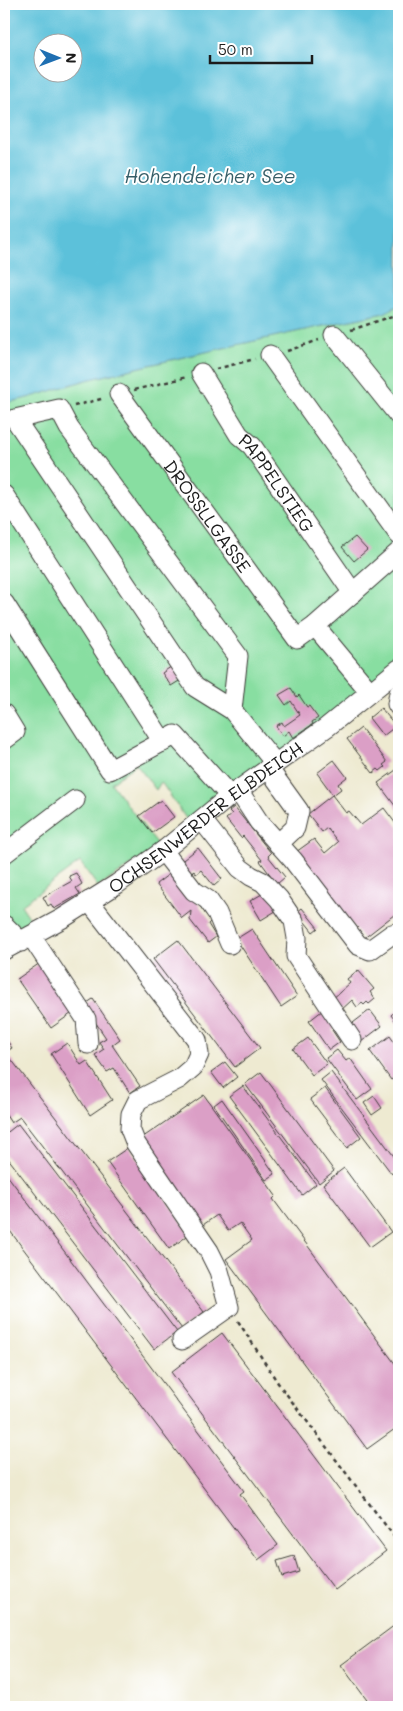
<svg xmlns="http://www.w3.org/2000/svg" width="403" height="1711" font-family="Mali,sans-serif">
<rect width="100%" height="100%" fill="#fff"/>
<filter id="ink" filterUnits="userSpaceOnUse"><feTurbulence type="fractalNoise" baseFrequency=".02" numOctaves="2"/><feDisplacementMap in="SourceGraphic" scale="10" xChannelSelector="R" yChannelSelector="G"/><feConvolveMatrix kernelMatrix="1 2 1 2 8 2 1 2 1" color-interpolation-filters="sRGB"/></filter>
<filter id="wash" filterUnits="userSpaceOnUse"><feTurbulence type="fractalNoise" baseFrequency=".0096" numOctaves="4" result="noise"/><feDisplacementMap in="SourceGraphic" scale="20" xChannelSelector="R" yChannelSelector="G"/><feGaussianBlur stdDeviation="1.12" result="paint"/><feColorMatrix in="noise" values="0 0 0 0 0 0 0 0 0 0 0 0 0 0 0 0 0 1.4 0 .05"/><feComposite in="paint" operator="in"/></filter>
<g filter="url(#wash)">
<rect width="100%" height="100%" fill="#eeead1"/>
<path fill="#88dea1" stroke="#527d5e" d="M 399,305 L 399,662 L 189,823 L 161,782 L 156,790 L 136,764 L 111,783 L 159,847 L 98,887 L 80,862 L 21,905 L 35,926 L 4,943 L 4,403 C 36,398 67,384 99,377 C 194,354 289,333 384,313 Z"/>
<path fill="#5cc1da" stroke="#3c6e7b" fill-rule="evenodd" d="M 4,4 L 399,4 L 399,305 L 384,313 C 289,333 194,354 99,377 C 67,384 36,398 4,403 ZM 42,42 L 72,42 L 72,72 L 42,72 Z"/>
<g id="blocks">
<g fill="#db9fc6">
<path d="M 355,537 L 367,550 L 354,561 L 342,547 Z"/>
<path d="M 175,664 L 184,678 L 171,686 L 162,673 Z"/>
<path d="M 291,688 L 297,697 L 299,695 L 307,707 L 309,706 L 318,718 L 312,722 L 313,724 L 293,738 L 289,731 L 283,736 L 276,726 L 282,722 L 284,726 L 300,715 L 291,701 L 286,705 L 279,695 Z"/>
<path d="M 381,708 L 396,726 L 383,736 L 369,718 Z"/>
<path d="M 361,728 L 387,762 L 383,765 L 385,767 L 380,771 L 378,769 L 373,773 L 347,739 Z"/>
<path d="M 334,760 L 347,777 L 338,784 L 341,789 L 333,795 L 317,773 Z"/>
<path d="M 396,770 L 399,775 L 399,811 L 378,783 Z"/>
<path d="M 332,795 L 346,813 L 349,811 L 361,825 L 384,808 L 399,828 L 399,911 L 363,939 L 296,852 L 314,839 L 325,853 L 338,842 L 327,828 L 322,832 L 308,814 Z"/>
<path d="M 161,800 L 174,817 L 152,833 L 139,816 Z"/>
<path d="M 234,807 L 271,853 L 268,856 L 285,877 L 277,884 L 260,861 L 262,860 L 243,836 L 241,838 L 226,819 L 232,814 L 229,811 Z"/>
<path d="M 198,848 L 222,879 L 214,886 L 201,870 L 196,874 L 194,871 L 188,876 L 178,864 Z"/>
<path d="M 173,871 L 211,921 L 208,924 L 216,937 L 208,943 L 190,920 L 191,911 L 182,918 L 156,884 Z"/>
<path d="M 76,873 L 82,884 L 76,888 L 80,894 L 54,909 L 51,904 L 48,906 L 43,897 L 72,881 L 69,876 Z"/>
<path d="M 267,891 L 279,909 L 261,920 L 250,901 Z"/>
<path d="M 302,908 L 318,928 L 313,932 L 297,912 Z"/>
<path d="M 252,929 L 297,996 L 281,1007 L 236,939 Z"/>
<path d="M 178,940 L 260,1048 L 235,1067 L 153,959 Z"/>
<path d="M 40,963 L 75,1011 L 51,1028 L 17,979 Z"/>
<path d="M 358,970 L 374,989 L 370,992 L 375,999 L 369,1004 L 367,1002 L 364,1005 L 362,1003 L 357,1007 L 352,1000 L 339,1012 L 330,1001 L 350,983 L 347,979 Z"/>
<path d="M 93,999 L 120,1039 L 112,1045 L 140,1086 L 130,1093 L 114,1068 L 107,1072 L 95,1055 L 104,1049 L 99,1042 L 106,1038 L 84,1005 Z"/>
<path d="M 399,1008 L 399,1026 L 391,1015 Z"/>
<path d="M 323,1010 L 335,1027 L 332,1030 L 340,1042 L 329,1050 L 309,1021 Z"/>
<path d="M 370,1010 L 382,1026 L 361,1042 L 349,1026 Z"/>
<path d="M 4,1036 L 12,1048 L 7,1051 L 4,1046 Z"/>
<path d="M 390,1036 L 399,1049 L 399,1075 L 391,1080 L 370,1051 Z"/>
<path d="M 308,1038 L 327,1064 L 312,1075 L 293,1049 Z"/>
<path d="M 67,1043 L 81,1065 L 87,1061 L 112,1100 L 90,1115 L 51,1054 Z"/>
<path d="M 337,1050 L 346,1061 L 350,1058 L 372,1089 L 357,1100 L 326,1058 Z"/>
<path d="M 11,1059 L 204,1312 L 182,1329 L 20,1117 L 11,1123 L 4,1112 L 4,1065 Z"/>
<path d="M 225,1062 L 237,1077 L 223,1088 L 211,1072 Z"/>
<path d="M 261,1072 L 334,1171 L 319,1183 L 245,1084 Z"/>
<path d="M 331,1072 L 399,1163 L 399,1169 L 392,1174 L 321,1080 Z"/>
<path d="M 243,1086 L 316,1184 L 302,1195 L 229,1096 Z"/>
<path d="M 325,1088 L 361,1137 L 347,1148 L 310,1099 Z"/>
<path d="M 204,1095 L 276,1196 L 273,1199 L 399,1369 L 399,1426 L 367,1449 L 226,1259 L 252,1240 L 240,1223 L 228,1231 L 217,1215 L 200,1227 L 139,1140 Z"/>
<path d="M 374,1096 L 382,1108 L 372,1115 L 364,1103 Z"/>
<path d="M 222,1099 L 275,1174 L 266,1180 L 214,1105 Z"/>
<path d="M 18,1124 L 177,1332 L 154,1349 L 4,1153 L 4,1135 Z"/>
<path d="M 129,1147 L 190,1234 L 169,1249 L 107,1162 Z"/>
<path d="M 344,1168 L 391,1232 L 370,1247 L 323,1184 Z"/>
<path d="M 4,1171 L 244,1491 L 240,1494 L 278,1545 L 258,1560 L 4,1223 Z"/>
<path d="M 222,1333 L 386,1551 L 335,1590 L 171,1372 Z"/>
<path d="M 294,1556 L 299,1572 L 282,1577 L 277,1561 Z"/>
<path d="M 399,1622 L 399,1707 L 372,1707 L 341,1665 Z"/>
</g>
</g>
</g>
<g filter="url(#ink)">
<use href="#blocks" fill-opacity="0" stroke="#3c3b37" stroke-width="1"/>
<g fill="none" stroke-linecap="round" stroke-linejoin="round">
<g stroke="#3c3b37" stroke-width="21">
<g id="minor">
<path d="M 334,335 L 399,416"/>
<path d="M 270,355 L 399,535"/>
<path id="s1" d="M 201,373 L 239,435 L 252,446 L 353,593"/>
<path id="s2" d="M 119,394 L 297,639 L 315,626 L 399,552"/>
<path d="M 4,495 L 163,742"/>
<path d="M 4,603 L 110,770 L 175,735 L 230,796"/>
<path d="M 315,626 L 370,692"/>
<path d="M 399,693 L 397,704 L 399,707"/>
<path d="M 232,710 L 238,656 L 69,428 L 59,409 L 15,419 L 195,687 L 232,710 L 275,763"/>
<path d="M 4,714 L 15,732 L 4,740"/>
<path d="M 268,768 L 299,811 L 295,828 L 278,844"/>
<path d="M 238,790 L 259,822 L 293,860 L 358,945 L 370,950 L 392,934 L 399,932"/>
<path d="M 202,820 L 240,868 L 251,876 L 263,882 L 279,899 L 294,921 L 297,938 L 296,956 L 352,1040"/>
<path d="M 163,851 L 194,891 L 208,900 L 217,913 L 230,944"/>
<path d="M 4,854 L 75,800"/>
<path d="M 89,901 L 197,1040 L 199,1054 L 193,1067 L 179,1079 L 138,1100 L 131,1114 L 130,1129 L 136,1144 L 209,1251 L 219,1271 L 229,1307 L 182,1340"/>
<path d="M 4,925 L 21,942"/>
<path d="M 31,936 L 86,1019 L 88,1044"/>
<path id="s3" d="M 4,950 L 63,918 L 117,884 L 163,851 L 230,796 L 327,727 L 399,669"/>
</g>
</g>
<g stroke="#3c3b37" stroke-width="2.5" stroke-dasharray="4 4" stroke-linecap="butt">
<path d="M 351,330 L 399,314"/>
<path d="M 287,351 L 319,340"/>
<path d="M 216,369 L 255,359"/>
<path d="M 134,390 L 187,377"/>
<path d="M 74,406 L 105,398"/>
<path d="M 238,1321 L 278,1383 L 399,1543"/>
</g>
<use href="#minor" stroke="#fff" stroke-width="19"/>
</g>
</g>
<g text-anchor="middle" dominant-baseline="central" stroke-width="4" stroke-linejoin="round" paint-order="stroke">
<g font-size="18" fill="#1c1c1c" stroke="#fff">
<text stroke="none"><textPath href="#s1" startOffset="134">PAPPELSTIEG</textPath></text>
<text stroke="none"><textPath href="#s2" startOffset="151">DROSSLLGASSE</textPath></text>
<text stroke="none"><textPath href="#s3" startOffset="242">OCHSENWERDER ELBDEICH</textPath></text>
</g>
<g font-size="19" font-style="italic" fill="#365e68" stroke="#fff">
<text x="210" y="175">Hohendeicher See</text>
</g>
</g>
<rect width="403" height="1711" fill="none" stroke="#fff" stroke-width="20"/>
<g transform="translate(58 58) rotate(91)"><circle r="24" fill="#ffffff" stroke="#a4a4a4"/>
<path d="M0-4L9 19L0 12L-9 19Z" fill="#1f6fb2"/>
<text y="-8" font-size="14" font-weight="bold" text-anchor="middle" fill="#1c1c1c">N</text>
</g>
<path d="M210 55v8h102v-8" fill="none" stroke="#1c1c1c" stroke-width="2.5"/>
<text x="218" y="55" font-size="15" fill="#1c1c1c" stroke="#ffffff" stroke-width="4" paint-order="stroke">50 m</text>
</svg>
